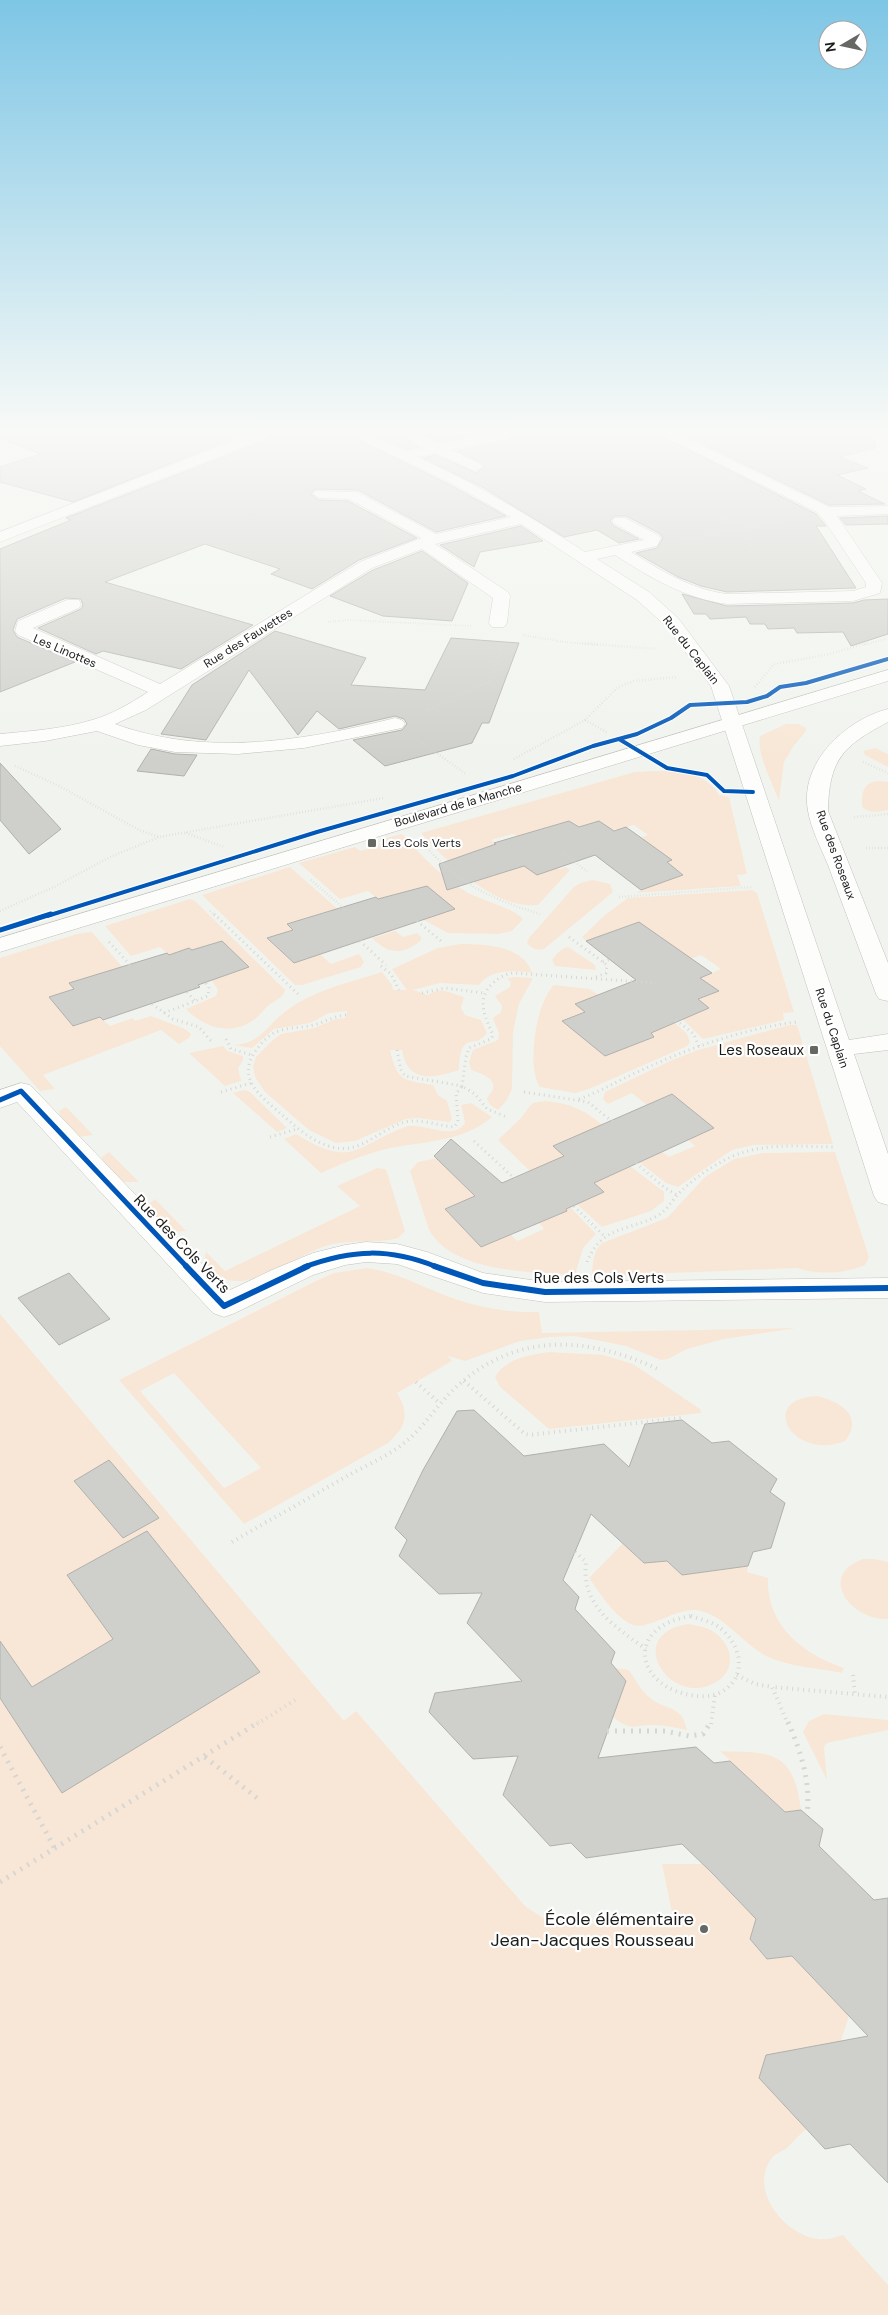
<svg xmlns="http://www.w3.org/2000/svg" width="888" height="2315" font-family="'DM Sans',sans-serif">
<rect width="100%" height="100%" fill="#f1f4ee"/>
<g fill="#f8e7d6" fill-rule="evenodd">
<path d="M 786,724 L 798,724 L 806,728 L 806,731 L 793,747 L 784,762 L 779,801 C 773,784 756,753 760,736 Z"/>
<path d="M 875,748 L 888,754 L 888,767 L 865,755 L 863,751 Z"/>
<path d="M 635,772 C 665,771 702,766 719,795 L 729,797 L 747,874 L 737,875 L 741,886 L 635,893 L 683,874 L 667,862 L 672,860 L 657,849 L 635,840 L 648,835 L 634,825 C 612,832 589,834 569,821 L 517,836 L 513,834 L 491,840 L 496,844 L 477,850 L 524,866 L 561,869 L 566,867 L 570,870 L 538,905 C 495,910 447,862 421,833 Z"/>
<path d="M 878,781 L 888,782 L 888,810 C 879,812 870,814 862,807 C 861,794 863,782 878,781 Z"/>
<path d="M 402,834 C 422,856 442,878 468,893 C 482,900 515,909 523,919 L 512,931 L 498,934 L 448,933 L 422,919 L 454,909 L 427,887 L 378,899 L 368,891 L 340,899 L 299,863 L 355,847 L 360,851 L 383,844 L 379,840 Z"/>
<path d="M 290,867 L 341,912 L 317,919 L 314,916 L 288,924 L 293,930 L 267,939 L 294,963 L 320,954 L 331,964 L 359,954 L 364,962 L 361,967 L 302,985 L 295,985 L 202,895 Z"/>
<path d="M 593,880 L 610,884 L 613,892 L 544,949 C 537,951 532,949 527,943 L 529,938 L 573,888 L 580,883 Z"/>
<path d="M 752,890 L 757,893 L 794,1012 L 783,1013 L 784,1020 L 703,1039 L 681,1018 L 709,1008 L 698,999 L 718,991 L 700,978 L 721,969 L 701,955 L 685,961 L 674,947 L 657,934 L 649,937 L 632,924 L 586,941 L 582,937 L 605,915 L 628,898 Z"/>
<path d="M 190,899 L 195,901 L 285,990 C 284,997 275,1001 269,1005 C 263,1010 259,1017 252,1021 C 230,1036 203,1027 186,1009 L 216,996 L 218,990 L 211,979 L 249,967 L 222,941 L 192,950 L 189,948 L 169,955 L 160,947 L 131,956 L 105,926 Z"/>
<path d="M 395,931 L 403,937 L 417,933 L 421,937 L 421,940 C 404,956 387,954 372,938 Z"/>
<path d="M 92,932 L 124,969 L 70,983 L 74,989 L 49,997 L 73,1026 L 100,1017 L 110,1026 L 133,1018 L 135,1021 L 151,1016 L 185,1029 L 191,1034 L 189,1038 L 179,1044 L 161,1030 L 43,1075 L 55,1089 L 40,1091 L 0,1046 L 0,958 L 77,934 Z"/>
<path d="M 460,944 C 484,944 524,945 532,973 C 513,970 491,969 479,985 L 440,983 L 413,990 L 428,995 C 441,985 451,994 464,997 L 461,1008 L 465,1015 L 481,1020 L 487,1033 C 474,1052 461,1027 459,1070 C 435,1078 407,1084 402,1050 L 390,1050 C 397,1082 404,1080 433,1085 L 438,1095 L 447,1101 L 452,1119 L 449,1122 L 418,1118 L 406,1119 L 355,1141 L 336,1143 L 309,1130 L 265,1092 L 255,1077 L 253,1066 L 256,1057 L 273,1040 L 281,1034 L 314,1028 L 336,1019 L 346,1018 L 347,1011 L 329,1013 L 310,1023 L 274,1029 L 252,1048 L 233,1045 C 258,1044 264,1030 280,1016 C 310,990 346,984 382,972 L 392,985 L 393,990 L 407,990 L 392,969 L 438,948 Z"/>
<path d="M 568,947 L 595,965 L 596,970 L 555,966 L 552,960 C 555,955 562,948 568,947 Z"/>
<path d="M 516,977 L 533,978 L 519,1004 L 513,1032 L 512,1089 L 507,1100 L 498,1110 L 490,1105 L 487,1099 C 488,1095 493,1092 493,1088 C 496,1077 478,1073 471,1070 L 469,1062 L 473,1050 L 498,1040 L 499,1034 L 493,1018 L 501,1012 L 502,1006 L 495,996 L 510,987 L 511,982 L 507,978 Z"/>
<path d="M 554,985 L 589,989 L 599,995 L 585,1012 L 563,1021 L 599,1051 L 624,1043 L 629,1047 L 654,1037 L 651,1033 L 675,1023 L 687,1034 L 690,1042 L 687,1046 L 589,1089 L 575,1093 L 540,1087 C 526,1066 536,1002 554,985 Z"/>
<path d="M 789,1025 L 797,1025 L 833,1144 L 754,1145 L 732,1150 L 678,1187 L 666,1183 L 639,1162 L 662,1152 L 669,1157 L 695,1146 L 688,1140 L 713,1128 L 672,1094 L 647,1105 L 632,1093 L 608,1104 L 603,1099 L 605,1092 L 672,1060 L 698,1050 Z"/>
<path d="M 223,1046 L 227,1051 L 243,1056 L 243,1060 L 238,1068 L 241,1081 L 225,1086 L 189,1053 Z"/>
<path d="M 244,1090 L 250,1092 L 287,1128 L 277,1132 L 233,1093 Z"/>
<path d="M 545,1101 C 570,1103 585,1110 605,1127 L 565,1156 L 538,1179 L 498,1140 L 520,1119 L 529,1107 L 533,1103 Z"/>
<path d="M 471,1103 L 492,1117 C 462,1143 422,1141 386,1149 C 363,1155 343,1163 321,1173 L 284,1139 L 296,1134 C 354,1170 355,1145 408,1126 C 425,1123 456,1142 465,1122 L 461,1105 Z"/>
<path d="M 66,1107 L 93,1135 L 79,1137 L 60,1116 L 59,1111 Z"/>
<path d="M 109,1152 L 139,1182 L 123,1182 L 101,1161 L 102,1157 Z"/>
<path d="M 835,1152 L 869,1257 L 865,1265 C 844,1274 818,1275 797,1268 L 596,1276 L 592,1274 C 593,1262 593,1252 602,1243 L 667,1218 L 705,1177 L 734,1159 L 763,1153 Z"/>
<path d="M 457,1154 L 471,1157 L 487,1170 L 460,1181 L 517,1241 L 544,1229 L 539,1223 L 567,1211 L 566,1209 L 570,1207 L 596,1234 L 583,1248 L 575,1275 C 532,1272 453,1273 429,1230 L 410,1171 L 418,1162 Z"/>
<path d="M 630,1166 L 664,1192 L 664,1201 L 651,1211 L 602,1227 L 577,1204 L 604,1192 L 593,1182 Z"/>
<path d="M 377,1168 L 385,1169 L 387,1172 L 405,1231 L 398,1238 C 379,1244 351,1239 329,1245 C 297,1253 248,1297 218,1275 C 213,1272 208,1266 204,1262 L 206,1252 L 225,1271 L 360,1206 L 337,1186 Z"/>
<path d="M 155,1199 L 186,1231 L 172,1232 L 149,1210 L 149,1204 Z"/>
<path d="M 367,1268 C 396,1272 420,1286 447,1296 C 476,1307 508,1313 539,1312 L 542,1333 L 796,1328 L 724,1339 L 687,1349 L 668,1359 L 661,1360 L 626,1346 L 575,1336 L 550,1337 L 520,1341 L 465,1361 L 448,1356 L 452,1361 L 397,1393 C 410,1414 406,1427 388,1443 L 244,1524 L 119,1380 L 316,1281 L 334,1273 ZM 174,1373 L 261,1468 L 224,1488 L 140,1391 Z"/>
<path d="M 0,1314 L 344,1721 L 356,1711 L 525,1906 L 543,1918 L 563,1926 L 673,1917 L 662,1864 L 702,1864 L 756,1919 L 750,1939 L 767,1959 L 792,1956 L 849,2016 L 841,2041 L 766,2056 L 759,2078 L 806,2129 C 799,2135 793,2142 787,2148 C 780,2153 774,2153 769,2162 C 752,2193 783,2231 813,2238 C 824,2241 833,2238 843,2235 L 888,2285 L 888,2315 L 0,2315 Z"/>
<path d="M 549,1352 L 603,1355 L 633,1364 L 700,1409 L 701,1413 L 549,1429 L 500,1387 L 495,1377 C 506,1358 529,1355 549,1352 Z"/>
<path d="M 817,1396 C 839,1401 865,1416 845,1441 C 793,1462 756,1399 817,1396 Z"/>
<path d="M 623,1543 L 644,1563 L 667,1561 L 682,1575 L 748,1566 L 747,1572 L 768,1578 C 766,1625 803,1655 844,1668 L 842,1673 C 819,1668 790,1667 768,1657 C 743,1645 724,1613 695,1610 C 674,1609 648,1630 633,1625 C 614,1617 601,1594 589,1578 Z"/>
<path d="M 863,1559 L 875,1559 L 888,1562 L 888,1619 C 852,1621 816,1576 863,1559 Z"/>
<path d="M 689,1624 C 698,1626 707,1627 714,1632 C 733,1645 737,1670 716,1682 C 671,1710 621,1633 689,1624 Z"/>
<path d="M 615,1668 L 629,1670 C 636,1680 641,1691 650,1698 C 666,1711 682,1704 687,1730 C 676,1728 665,1725 654,1725 C 634,1725 632,1732 613,1717 L 626,1681 Z"/>
<path d="M 824,1714 L 888,1720 L 888,1730 L 827,1743 L 824,1747 L 827,1780 L 803,1732 L 809,1721 Z"/>
<path d="M 720,1751 C 771,1752 794,1751 801,1810 L 785,1812 Z"/>
</g>
<g fill="#cfd0cb" stroke="#b0b1ad">
<path d="M 2,435 L 242,435 L 73,502 L 0,482 L 0,467 L 41,454 L 2,439 Z"/>
<path d="M 270,435 L 348,435 L 450,485 L 506,516 L 436,532 L 358,490 L 315,489 L 311,494 L 319,500 L 348,501 L 417,538 L 359,560 L 312,589 L 271,574 L 280,569 L 205,544 L 105,582 L 253,625 L 181,669 L 103,651 L 96,654 L 38,628 L 81,609 L 83,605 L 81,599 L 66,598 L 17,619 L 13,630 L 17,637 L 75,662 L 0,692 L 0,549 L 71,520 L 66,518 L 267,440 Z"/>
<path d="M 374,435 L 400,435 L 419,447 L 405,449 Z"/>
<path d="M 425,435 L 473,435 L 439,442 Z"/>
<path d="M 514,435 L 659,435 L 816,514 L 826,526 L 816,526 L 856,588 L 727,592 L 701,586 L 678,577 L 636,553 L 657,548 L 663,538 L 659,533 L 626,516 L 615,516 L 610,521 L 614,526 L 639,539 L 619,543 L 597,530 L 564,537 L 484,488 L 423,458 L 436,455 L 476,473 L 484,467 L 482,463 L 457,451 L 505,441 Z"/>
<path d="M 684,435 L 874,435 L 875,448 L 839,457 L 868,468 L 837,475 L 866,489 L 858,491 L 885,504 L 829,505 Z"/>
<path d="M 888,516 L 888,524 L 846,525 L 840,518 Z"/>
<path d="M 521,526 L 543,541 L 480,552 L 474,567 L 440,545 Z"/>
<path d="M 422,551 L 468,583 L 452,621 L 383,616 L 330,596 L 373,570 Z"/>
<path d="M 682,594 L 727,606 L 853,603 L 864,600 L 888,599 L 888,634 L 851,646 L 843,632 L 797,633 L 794,628 L 768,629 L 765,624 L 750,624 L 746,617 L 710,619 L 706,614 L 694,614 Z"/>
<path d="M 275,631 L 366,658 L 351,685 L 425,690 L 451,638 L 519,643 L 489,723 L 482,723 L 472,743 L 385,766 L 353,740 L 402,730 L 407,724 L 404,719 L 395,716 L 339,729 L 317,711 L 298,735 L 249,670 L 206,740 L 161,734 L 192,685 Z"/>
<path d="M 151,749 L 175,754 L 197,755 L 184,776 L 137,771 Z"/>
<path d="M 0,763 L 61,829 L 29,854 L 0,820 Z"/>
<path d="M 569,821 L 579,827 L 599,821 L 614,831 L 626,827 L 672,860 L 667,862 L 683,875 L 641,890 L 595,855 L 537,875 L 524,866 L 447,890 L 439,864 L 496,844 L 494,843 Z"/>
<path d="M 427,886 L 455,909 L 294,963 L 267,938 L 293,930 L 287,924 L 376,897 L 378,899 Z"/>
<path d="M 639,922 L 712,973 L 700,978 L 719,991 L 698,999 L 709,1008 L 651,1033 L 654,1037 L 605,1056 L 562,1021 L 585,1012 L 575,1004 L 636,980 L 586,941 Z"/>
<path d="M 222,941 L 249,967 L 198,985 L 200,987 L 103,1020 L 100,1017 L 73,1026 L 49,997 L 74,989 L 69,983 L 167,953 L 169,955 L 189,948 L 192,950 Z"/>
<path d="M 672,1094 L 714,1128 L 594,1183 L 604,1192 L 566,1209 L 567,1211 L 481,1247 L 445,1209 L 475,1196 L 434,1156 L 451,1139 L 502,1183 L 564,1156 L 553,1146 Z"/>
<path d="M 69,1273 L 110,1319 L 59,1345 L 18,1298 Z"/>
<path d="M 474,1410 L 524,1456 L 604,1444 L 629,1467 L 645,1424 L 682,1420 L 712,1443 L 729,1441 L 777,1479 L 770,1492 L 785,1503 L 771,1548 L 753,1552 L 748,1566 L 682,1575 L 667,1561 L 644,1563 L 591,1514 L 563,1580 L 579,1597 L 575,1609 L 615,1652 L 611,1663 L 626,1681 L 598,1758 L 696,1747 L 714,1763 L 730,1761 L 785,1812 L 801,1810 L 823,1829 L 819,1846 L 874,1900 L 888,1898 L 888,2183 L 850,2144 L 825,2149 L 759,2078 L 766,2055 L 868,2036 L 792,1956 L 767,1959 L 750,1939 L 756,1919 L 712,1873 L 682,1844 L 586,1858 L 571,1843 L 550,1846 L 503,1795 L 518,1756 L 473,1759 L 429,1712 L 435,1693 L 522,1681 L 467,1623 L 482,1593 L 439,1594 L 399,1556 L 407,1540 L 395,1528 L 423,1470 L 457,1411 Z"/>
<path d="M 109,1460 L 159,1518 L 123,1538 L 74,1481 Z"/>
<path d="M 147,1531 L 260,1672 L 62,1793 L 0,1698 L 0,1641 L 32,1687 L 113,1639 L 67,1575 Z"/>
</g>
<g fill="none" stroke-linecap="round" stroke-linejoin="round">
<g stroke="#c0c2be" stroke-width="1">
<g id="minor">
<path d="M 248,435 L 268,435 L 266,438 L 0,542 L 0,532 Z"/>
<path d="M 350,435 L 369,435 L 405,451 L 424,448 L 402,435 L 420,435 L 439,444 L 484,435 L 512,435 L 505,439 L 451,450 L 480,464 L 482,467 L 475,471 L 436,453 L 417,457 C 479,485 529,516 585,552 L 644,540 L 615,524 L 612,521 L 615,518 L 625,518 L 658,535 L 661,538 L 657,546 L 631,552 C 662,571 690,589 727,594 L 853,591 L 866,587 L 866,583 L 824,520 L 817,512 L 661,435 L 679,435 L 829,507 L 888,506 L 888,514 L 837,516 L 882,583 L 880,593 L 853,601 L 727,604 C 684,598 651,578 615,555 L 597,559 L 649,592 L 678,618 L 729,686 L 849,1040 L 888,1034 L 888,1050 L 854,1054 L 888,1154 L 888,1205 L 878,1202 L 874,1196 L 711,686 L 666,626 L 637,600 L 521,524 L 435,544 L 508,592 L 510,596 L 507,623 L 504,627 L 492,627 L 489,623 L 493,598 L 422,549 L 372,568 L 146,710 L 115,724 C 205,757 304,741 395,718 L 402,720 L 405,724 L 402,728 L 304,748 L 238,754 L 175,752 L 138,745 L 97,731 L 45,741 L 0,746 L 0,734 C 30,731 63,729 92,720 C 111,715 131,703 148,692 L 18,635 L 15,631 L 18,621 L 67,600 L 79,600 L 81,604 L 79,608 L 33,628 L 160,684 L 360,562 L 421,538 L 349,499 L 320,498 L 313,494 L 315,491 L 357,492 L 436,534 L 511,517 L 451,483 Z"/>
<path d="M 888,709 L 888,722 C 843,746 829,759 828,811 L 888,963 L 888,1001 L 879,999 L 876,994 C 860,951 844,908 828,865 C 821,848 811,829 808,811 C 799,763 845,720 888,709 Z"/>
<path d="M 21,1083 L 30,1085 L 228,1291 L 272,1270 L 313,1253 L 345,1245 L 366,1242 L 397,1244 L 427,1252 L 483,1273 L 545,1282 L 888,1278 L 888,1298 L 545,1302 L 483,1293 L 397,1264 L 366,1262 L 345,1265 L 313,1275 L 235,1313 L 224,1317 L 213,1313 L 17,1102 L 0,1108 L 0,1090 Z"/>
</g>
</g>
<g stroke="#c0c2be" stroke-width="1">
<path id="major" d="M 888,670 L 888,681 L 0,952 L 0,938 Z"/>
</g>
<g stroke="#d6d6d5" stroke-width="2" stroke-dasharray="0.5 2" stroke-linecap="butt">
<path d="M 526,447 L 555,460"/>
<path d="M 637,479 L 653,483 L 742,528 L 759,562 L 777,571"/>
<path d="M 650,481 L 691,473"/>
<path d="M 681,541 L 783,520"/>
<path d="M 328,622 L 349,620 L 472,626"/>
<path d="M 523,635 L 564,642 L 599,645"/>
<path d="M 864,645 L 888,638"/>
</g>
<g stroke="#d6d6d5" stroke-width="2.5" stroke-dasharray="0.5 2.5" stroke-linecap="butt">
<path d="M 582,643 L 656,649"/>
<path d="M 755,687 L 774,664 L 826,655 L 868,643"/>
<path d="M 421,713 L 489,681 L 503,648"/>
<path d="M 585,720 L 608,733"/>
<path d="M 418,740 L 466,774"/>
<path d="M 514,759 L 585,720 L 618,687 L 634,681 L 677,677"/>
<path d="M 863,762 L 888,773"/>
<path d="M 15,766 L 59,786 L 139,830 L 159,837"/>
<path d="M 854,817 L 888,814"/>
<path d="M 186,833 L 224,847"/>
<path d="M 423,844 C 460,884 488,898 540,914"/>
<path d="M 866,848 L 888,848"/>
<path d="M 563,853 L 589,873"/>
<path d="M 311,880 L 347,911"/>
<path d="M 619,897 L 753,887"/>
<path d="M 0,911 L 54,887 L 110,857 L 159,837 L 384,798"/>
<path d="M 210,911 L 215,916"/>
</g>
<g stroke="#d6d6d5" stroke-width="3" stroke-dasharray="1 4" stroke-linecap="butt">
<path d="M 214,914 L 298,994"/>
<path d="M 417,921 L 441,941"/>
<path d="M 569,937 L 607,965 L 606,973 L 594,978"/>
<path d="M 360,941 L 386,965"/>
<path d="M 109,942 L 132,967"/>
<path d="M 603,962 L 613,958"/>
<path d="M 381,966 L 391,974 L 399,990"/>
<path d="M 187,992 L 196,1002"/>
<path d="M 422,993 L 445,988 L 484,993"/>
<path d="M 148,1001 L 173,1019 L 199,1027 L 211,1041"/>
<path d="M 164,1013 L 208,996 L 209,987 L 204,981"/>
<path d="M 346,1015 C 334,1016 325,1022 314,1025 C 301,1028 288,1027 276,1032 C 267,1036 260,1045 254,1053 C 237,1080 262,1097 281,1114 C 296,1127 312,1142 332,1147 C 361,1155 379,1129 405,1122 C 421,1118 438,1126 454,1127 L 458,1122 L 456,1094 L 462,1086 L 475,1094 L 487,1109 L 507,1117"/>
<path d="M 676,1020 L 694,1034 L 699,1047"/>
<path d="M 226,1039 L 231,1049 L 252,1055"/>
<path d="M 397,1050 L 401,1070 L 405,1076 L 462,1086 L 466,1057 L 469,1048 L 491,1039 L 493,1035 C 485,1017 476,1000 492,984 C 498,978 505,974 513,973 L 656,983"/>
<path d="M 221,1092 L 251,1083"/>
<path d="M 524,1092 L 588,1102 L 614,1123"/>
<path d="M 579,1099 C 599,1092 616,1082 635,1073 C 687,1049 740,1029 797,1022"/>
<path d="M 270,1137 L 297,1129"/>
<path d="M 474,1141 L 515,1179"/>
<path d="M 636,1163 L 665,1188 L 677,1195"/>
<path d="M 574,1206 L 604,1236"/>
<path d="M 587,1262 C 602,1225 627,1232 657,1216 C 666,1211 671,1202 678,1194 C 683,1189 689,1184 695,1179 C 746,1140 776,1146 836,1147"/>
</g>
<g stroke="#d6d6d5" stroke-width="4" stroke-dasharray="1 4.5" stroke-linecap="butt">
<path d="M 464,1381 L 525,1434 L 529,1435 L 681,1418"/>
<path d="M 416,1382 L 439,1403"/>
<path d="M 232,1542 C 270,1520 309,1498 347,1476 C 365,1466 386,1457 403,1444 C 423,1429 436,1406 454,1389 C 516,1331 586,1336 658,1369"/>
<path d="M 575,1552 L 586,1562 C 581,1606 614,1626 646,1649"/>
<path d="M 691,1616 C 699,1619 709,1621 716,1625 C 739,1640 750,1674 723,1691 C 715,1696 705,1697 697,1696 C 636,1690 622,1627 691,1616 Z"/>
<path d="M 737,1675 L 755,1684 L 772,1687"/>
<path d="M 853,1675 L 855,1694"/>
<path d="M 257,1724 L 295,1700"/>
<path d="M 711,1724 L 715,1694"/>
<path d="M 788,1724 L 772,1687 L 888,1697"/>
</g>
<g stroke="#d6d6d5" stroke-width="5" stroke-dasharray="2 6" stroke-linecap="butt">
<path d="M 788,1722 C 801,1752 811,1782 807,1815"/>
<path d="M 607,1731 L 665,1731 L 689,1736 L 703,1734 L 711,1722"/>
<path d="M 0,1747 L 55,1849"/>
<path d="M 205,1757 L 257,1798"/>
<path d="M 0,1882 L 259,1722"/>
</g>
<use href="#minor" fill="#fdfdfc" fill-rule="evenodd"/>
<use href="#major" fill="#fdfdfc" fill-rule="evenodd"/>
<g stroke="#fff" stroke-width="6">
<g id="cycleway-far2">
<path d="M 619,739 L 667,768 L 707,775 L 724,791 L 753,792"/>
<path d="M 47,916 L 317,832 L 513,776 L 593,746 L 637,734 L 671,718 L 690,705 L 747,702 L 767,696 L 780,687 L 806,683 L 888,659"/>
</g>
</g>
<g stroke="#fff" stroke-width="8">
<g id="cycleway-far1">
<path d="M 0,930 L 51,914"/>
<path d="M 0,1100 L 21,1091 L 187,1267"/>
<path d="M 304,1267 C 353,1249 389,1248 437,1267"/>
</g>
</g>
<g stroke="#fff" stroke-width="9">
<g id="cycleway">
<path d="M 186,1266 L 224,1306 L 308,1266"/>
<path d="M 434,1266 L 483,1283 L 545,1292 L 888,1288"/>
</g>
</g>
<use href="#cycleway-far2" stroke="#0057b8" stroke-width="4"/>
<use href="#cycleway-far1" stroke="#0057b8" stroke-width="5"/>
<use href="#cycleway" stroke="#0057b8" stroke-width="6"/>
</g>
<linearGradient id="sky" x2="0" y2="1"><stop stop-color="#7ec6e5"/><stop offset="0.57" stop-color="#f9faf7"/><stop offset="1" stop-color="#f9faf7" stop-opacity="0"/></linearGradient>
<rect width="888" height="759" fill="url(#sky)"/>
<g fill="#666864" stroke="#fff" stroke-width="2">
<rect x="367" y="838" width="10" height="10" rx="2.5"/>
<rect x="809" y="1045" width="10" height="10" rx="2.5"/>
<circle cx="704" cy="1929" r="5"/>
</g>
<g text-anchor="middle" dominant-baseline="central" stroke-width="4.5" stroke-linejoin="round" paint-order="stroke">
<g font-size="12" fill="#1b1d1a" stroke="#fff">
<text transform="translate(248 638) rotate(-32)">Rue des Fauvettes</text>
<text transform="translate(691 650) rotate(52)">Rue du Caplain</text>
<text transform="translate(65 651) rotate(23)">Les Linottes</text>
<text transform="translate(458 805) rotate(-16)">Boulevard de la Manche</text>
<text transform="translate(836 855) rotate(70)">Rue des Roseaux</text>
<text transform="translate(832 1028) rotate(72)">Rue du Caplain</text>
</g>
<g font-size="12" fill="#1b1d1a" stroke="#fff" text-anchor="start">
<text x="382" y="843">Les Cols Verts</text>
</g>
<g font-size="15" fill="#1b1d1a" stroke="#fff" text-anchor="end">
<text x="804" y="1050">Les Roseaux</text>
</g>
<g font-size="15" fill="#1b1d1a" stroke="#fff">
<text transform="translate(182 1244) rotate(46)">Rue des Cols Verts</text>
<text x="599" y="1278">Rue des Cols Verts</text>
</g>
<g font-size="18" fill="#1b1d1a" stroke="#fff" text-anchor="end">
<text x="694" y="1919">École élémentaire<tspan x="694" dy="21">Jean-Jacques Rousseau</tspan></text>
</g>
</g>
<g transform="translate(843 45) rotate(261)"><circle r="24" fill="#ffffff" stroke="#a4a5a3"/>
<path d="M0-4L9 19L0 12L-9 19Z" fill="#666864"/>
<text y="-8" font-size="14" font-weight="bold" text-anchor="middle" fill="#1b1d1a">N</text>
</g>
</svg>
